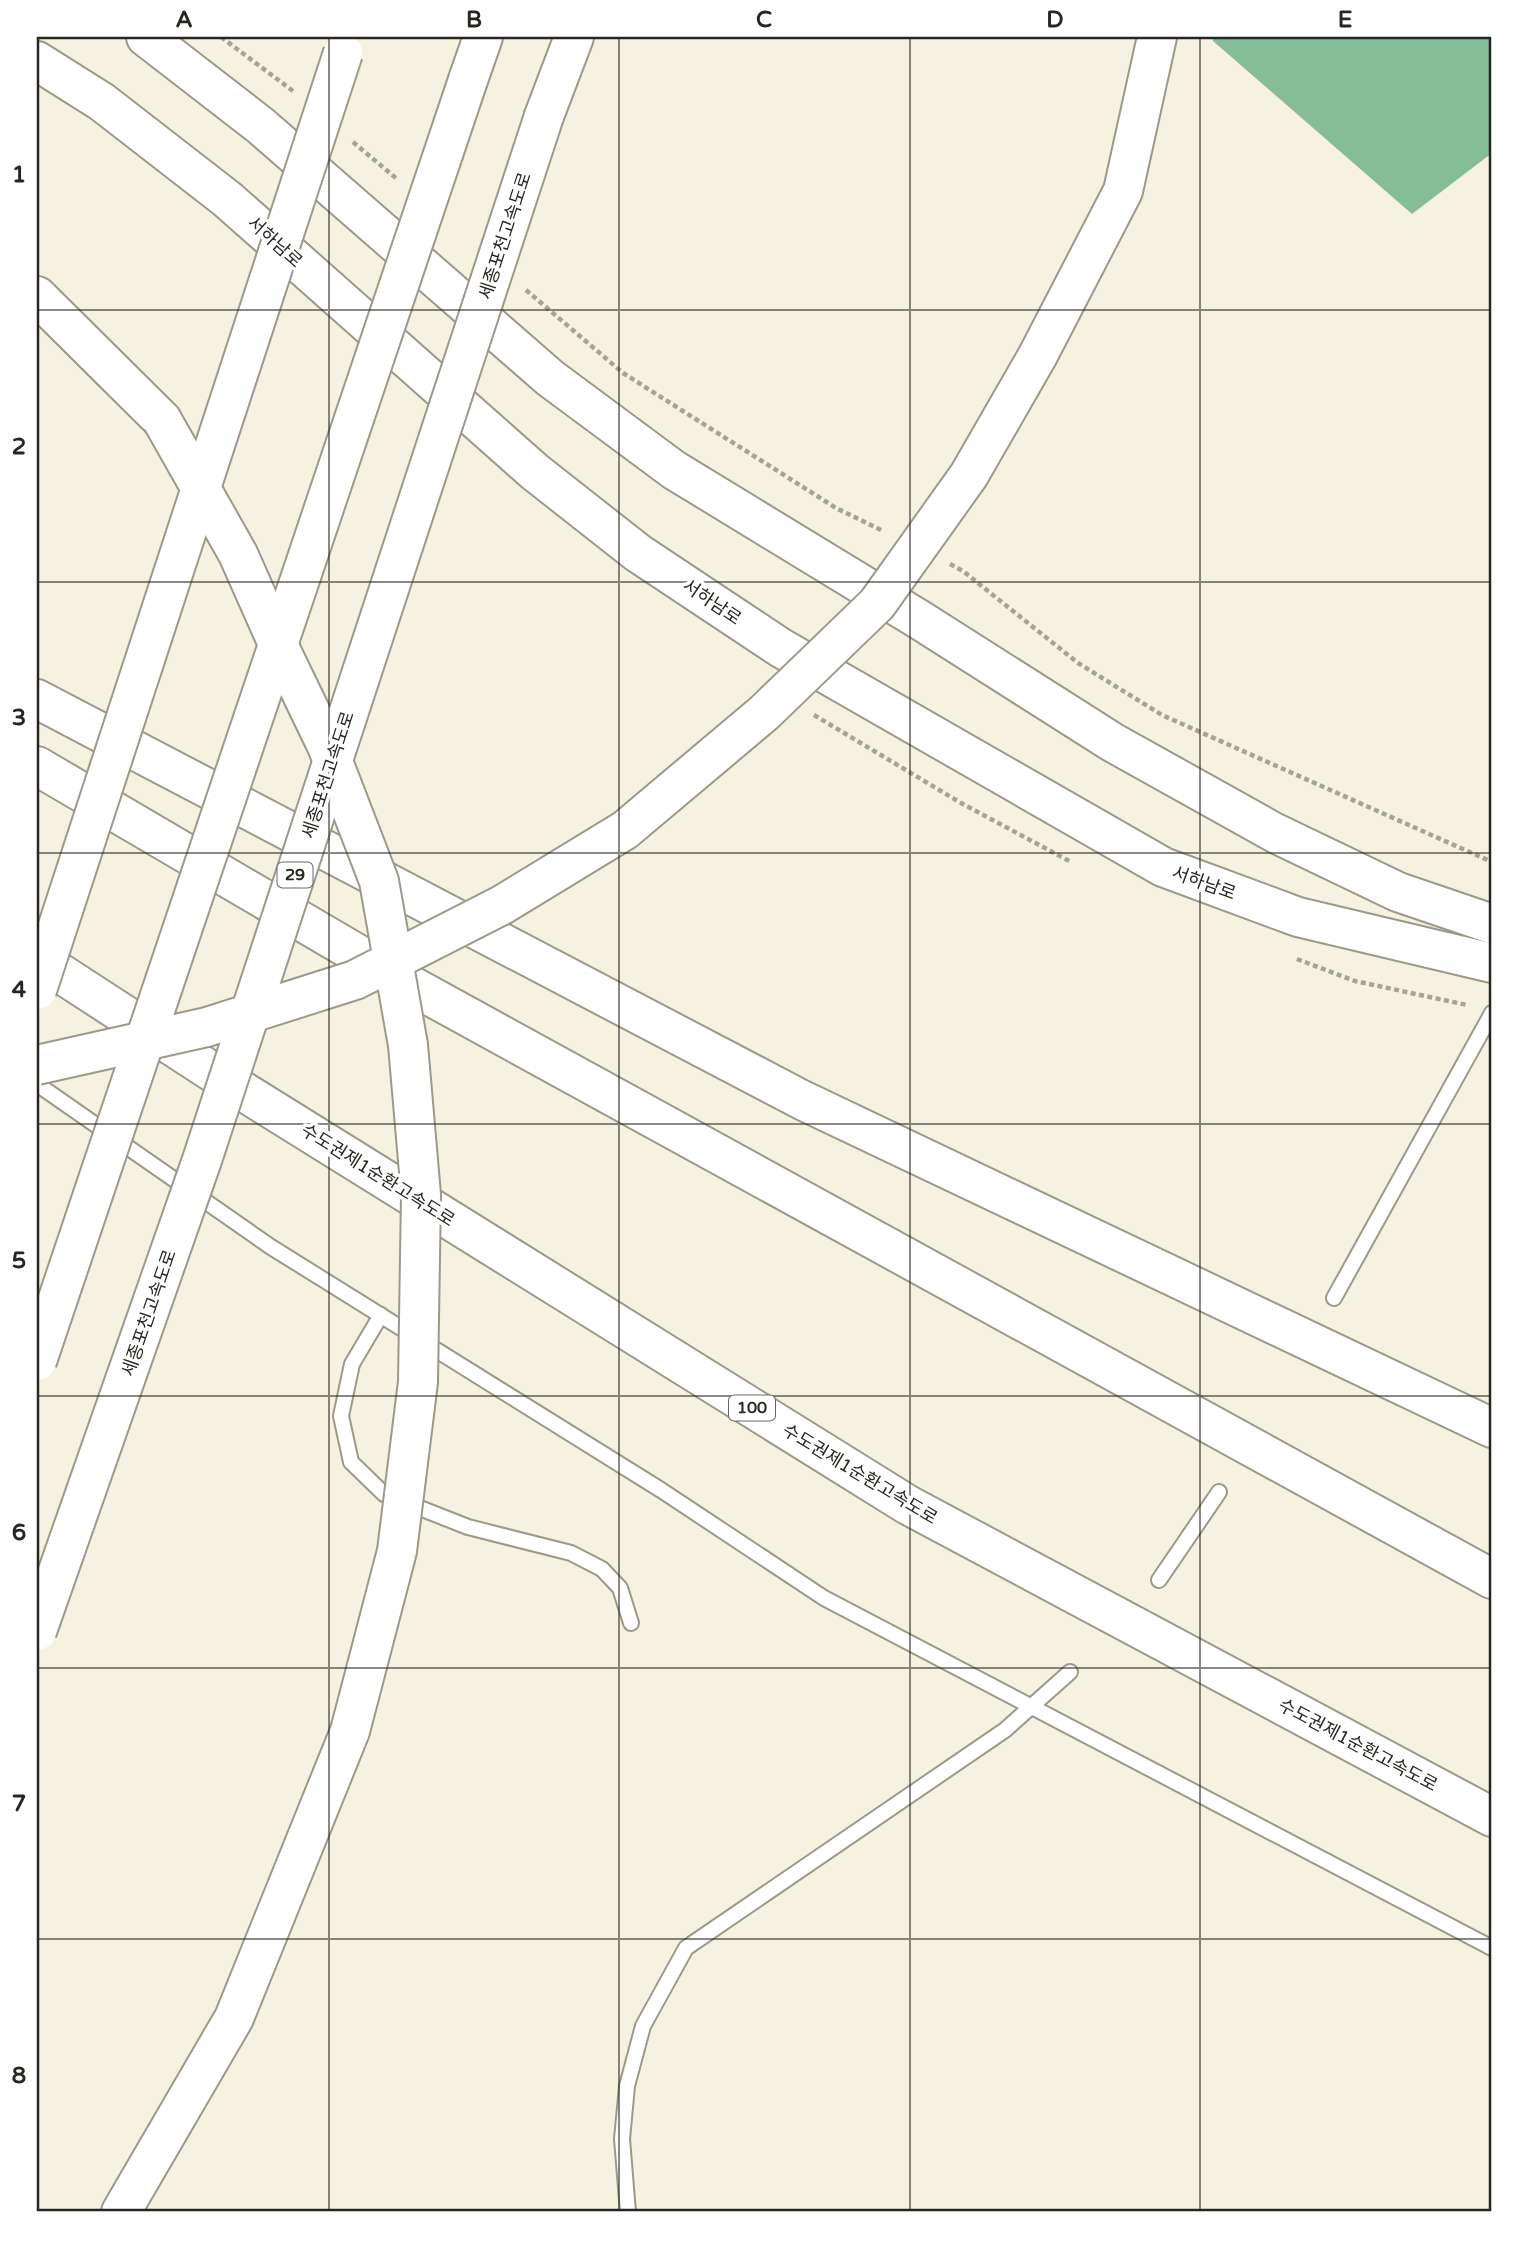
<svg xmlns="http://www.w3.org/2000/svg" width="1529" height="2249" font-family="'Varela Round','Noto Sans KR',sans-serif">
<rect width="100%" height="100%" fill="#f6f2e1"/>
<path fill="#85bd96" d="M 1213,37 L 1492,37 L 1492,153 L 1412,214 L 1213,41 Z"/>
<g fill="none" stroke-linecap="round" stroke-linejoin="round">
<g stroke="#9d9989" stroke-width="18">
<g id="service">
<path d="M 37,1084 L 271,1247 L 661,1490 L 824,1598 L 1492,1948"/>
<path d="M 1334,1298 L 1492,1013"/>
<path d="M 381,1315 L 352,1364 L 341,1416 L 351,1462 L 384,1494 L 468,1527 L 571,1553 L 602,1569 L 620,1588 L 631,1623"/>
<path d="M 1159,1580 L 1219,1492"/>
<path d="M 628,2212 L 622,2139 L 627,2086 L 643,2026 L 686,1948 L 1005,1730 L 1070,1672"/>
</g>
</g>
<g stroke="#9d9989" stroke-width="42">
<g id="secondary">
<path d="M 146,37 L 261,126 L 550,378 L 674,470 L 920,620 L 1112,742 L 1275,833 L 1398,892 L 1492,924"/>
<path d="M 37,61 L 102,102 L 227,199 L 535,472 L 638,553 L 781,648 L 1163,867 L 1298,917 L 1492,963"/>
</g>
</g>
<g stroke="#9d9989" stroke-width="42">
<g id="motorway">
<path d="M 468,80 L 483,37"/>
<path d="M 544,116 L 574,37"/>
<path d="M 37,296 L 162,420"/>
<path d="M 1038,355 L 1123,191 L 1157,37"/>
<path d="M 37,699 L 802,1100 L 1492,1428"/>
<path d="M 37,766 L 412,986 L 1492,1579"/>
<path d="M 37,958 L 217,1075 L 908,1505 L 1492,1817"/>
<path d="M 121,2212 L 234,2018 L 350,1731"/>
</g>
</g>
<g stroke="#a6a296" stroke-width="4.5" stroke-dasharray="5 3.5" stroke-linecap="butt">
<path d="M 221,37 L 293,91"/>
<path d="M 353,142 L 397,179"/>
<path d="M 526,290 L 623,373 L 836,508 L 883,531"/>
<path d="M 950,564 L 963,571 L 1078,663 L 1162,715 L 1492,862"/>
<path d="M 814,715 L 961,803 L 1071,862"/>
<path d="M 1297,959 L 1355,981 L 1467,1005"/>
</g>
<use href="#service" stroke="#fff" stroke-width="14"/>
<use href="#secondary" stroke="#fff" stroke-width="38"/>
<use href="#motorway" stroke="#fff" stroke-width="38"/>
<g stroke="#9d9989" stroke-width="42" stroke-linecap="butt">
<g id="motorway-bridge">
<path d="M 162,420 L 238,554 L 282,653 L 327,746 L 379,881 L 408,1045 L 421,1195 L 418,1382 L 397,1551 L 350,1731"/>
<path d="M 37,990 L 343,53"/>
<path d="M 37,1065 L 207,1027 L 355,980 L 502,905 L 625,830 L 764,713 L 877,604 L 969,475 L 1038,355"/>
<path d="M 37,1361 L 468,80"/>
<path d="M 37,1631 L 202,1160 L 544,116"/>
</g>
</g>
<use href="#motorway-bridge" stroke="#fff" stroke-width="38"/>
</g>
<path fill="none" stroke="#282620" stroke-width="2" stroke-opacity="0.55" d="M 329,37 L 329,2212M 619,37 L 619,2212M 910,37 L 910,2212M 1200,37 L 1200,2212M 37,310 L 1492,310M 37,582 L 1492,582M 37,853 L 1492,853M 37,1124 L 1492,1124M 37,1396 L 1492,1396M 37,1668 L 1492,1668M 37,1939 L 1492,1939"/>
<g text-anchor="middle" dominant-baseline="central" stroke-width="7" stroke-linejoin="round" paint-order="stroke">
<g fill="#fff" stroke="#686763" stroke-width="2">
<rect x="277.5" y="862.5" width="35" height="25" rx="5"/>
<rect x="729" y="1395.5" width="46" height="25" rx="5"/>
</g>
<g font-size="16" font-weight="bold" fill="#282620">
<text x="295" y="875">29</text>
<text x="752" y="1408">100</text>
</g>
<g font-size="18" fill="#282620" stroke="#fff">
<text transform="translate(505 236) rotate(-72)">세종포천고속도로</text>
<text transform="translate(275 242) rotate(42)">서하남로</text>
<text transform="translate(712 602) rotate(34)">서하남로</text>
<text transform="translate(328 775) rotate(-72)">세종포천고속도로</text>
<text transform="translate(1204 883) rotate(20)">서하남로</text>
<text transform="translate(378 1175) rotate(32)">수도권제1순환고속도로</text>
<text transform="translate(149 1313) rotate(-71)">세종포천고속도로</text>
<text transform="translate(860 1474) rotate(31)">수도권제1순환고속도로</text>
<text transform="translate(1358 1745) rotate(28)">수도권제1순환고속도로</text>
</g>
</g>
<rect width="1529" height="2249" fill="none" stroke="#ffffff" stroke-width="77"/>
<rect x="38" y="38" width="1452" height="2172" fill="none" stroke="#282620" stroke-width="2.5"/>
<g font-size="23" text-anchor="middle" font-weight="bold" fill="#282620">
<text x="184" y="27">A</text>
<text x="474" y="27">B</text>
<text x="764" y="27">C</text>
<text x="1055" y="27">D</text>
<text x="1345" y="27">E</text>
<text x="19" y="182">1</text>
<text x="19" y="454">2</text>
<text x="19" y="725">3</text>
<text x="19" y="997">4</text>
<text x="19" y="1268">5</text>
<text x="19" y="1540">6</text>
<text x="19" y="1811">7</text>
<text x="19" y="2083">8</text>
</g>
</svg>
